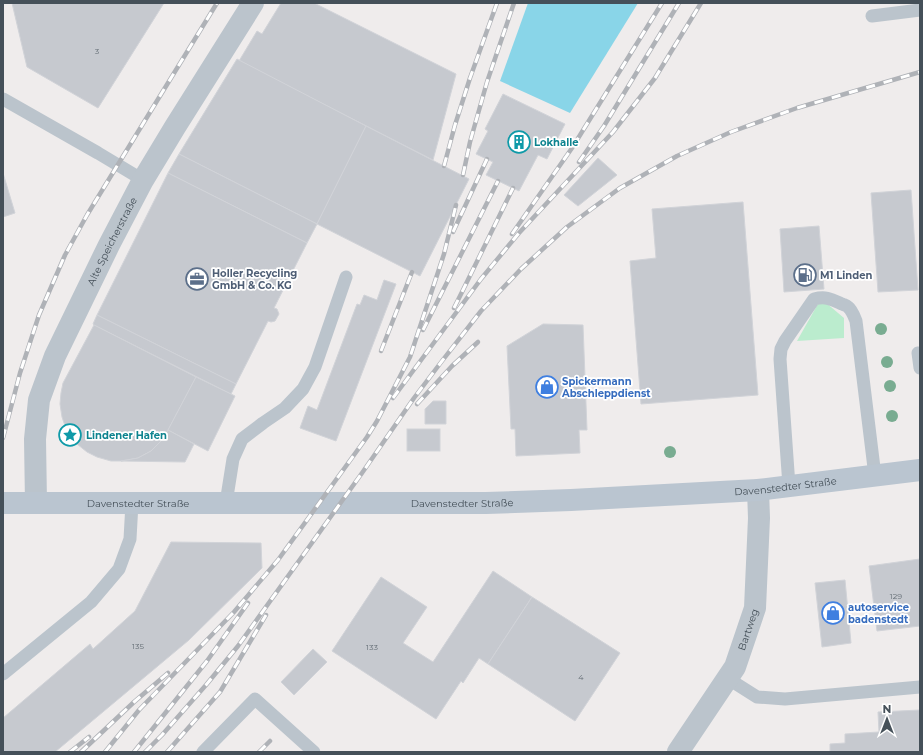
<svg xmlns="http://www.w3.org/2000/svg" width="923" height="755" font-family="Montserrat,sans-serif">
<rect width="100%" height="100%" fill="#efecec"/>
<path fill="#bbecce" d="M 819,302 L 825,302 L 844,318 L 844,338 L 797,341 Z"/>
<path fill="#89d5e8" d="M 528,3 L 638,3 L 570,113 L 500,81 Z"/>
<g fill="#c6c9cf" stroke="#d1d3d8">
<path d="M 12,3 L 164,3 L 98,108 L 27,67 Z"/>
<path d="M 281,3 L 314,3 L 456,74 L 433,160 L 239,61 L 257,31 L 262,34 Z"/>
<path d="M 237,59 L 366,126 L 317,224 L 179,154 Z"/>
<path d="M 503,94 L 565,124 L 547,159 L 538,155 L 519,191 L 486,175 L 493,162 L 476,154 L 488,131 L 485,129 Z"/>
<path d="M 366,126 L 469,179 L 420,276 L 317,224 Z"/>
<path d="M 179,154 L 317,224 L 307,243 L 168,173 Z"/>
<path d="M 598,158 L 617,175 L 578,206 L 564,195 Z"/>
<path d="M 3,173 L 15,213 L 3,217 Z"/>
<path d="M 168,173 L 307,243 L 274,308 L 277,309 L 279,314 L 275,321 L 271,322 L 268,321 L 236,384 L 97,315 Z"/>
<path d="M 911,190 L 918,290 L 878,292 L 871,193 Z"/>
<path d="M 743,202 L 758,395 L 641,404 L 630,261 L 656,258 L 652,209 Z"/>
<path d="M 819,226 L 824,289 L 784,292 L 780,229 Z"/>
<path d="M 384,280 L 396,284 L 336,441 L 300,428 L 308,406 L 317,410 L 357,304 L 360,305 L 364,295 L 377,300 Z"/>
<path d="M 97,315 L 236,384 L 231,394 L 94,325 L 93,324 Z"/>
<path d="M 543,324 L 583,325 L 587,430 L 579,430 L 580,453 L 516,456 L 515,429 L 511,429 L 507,346 Z"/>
<path d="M 94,325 L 196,377 L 168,430 L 161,441 L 151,451 L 138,458 L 121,461 L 111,461 L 97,457 L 87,452 L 77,444 L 70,435 L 64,423 L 62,417 L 60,404 L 61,393 L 63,383 Z"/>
<path d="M 196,377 L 235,396 L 208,451 L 168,430 Z"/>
<path d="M 433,401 L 446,401 L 446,424 L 425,424 L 425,409 Z"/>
<rect x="407" y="429" width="33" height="22"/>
<path d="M 168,430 L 194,444 L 185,462 L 121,461 L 138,458 L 151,451 L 161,441 Z"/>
<path d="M 171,542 L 261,543 L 262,568 L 189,640 L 55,752 L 3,752 L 3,718 L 90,644 L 93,649 L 135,611 Z"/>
<path d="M 920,559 L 920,626 L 877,631 L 869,566 Z"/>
<path d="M 493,571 L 532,597 L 488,664 L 479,658 L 463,683 L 461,681 L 436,719 L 332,651 L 381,577 L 427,607 L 403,643 L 433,662 Z"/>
<path d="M 845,580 L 851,643 L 822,647 L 815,583 Z"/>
<path d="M 532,597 L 620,653 L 575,721 L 488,664 Z"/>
<path d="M 313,649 L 327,662 L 294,695 L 281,682 Z"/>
<path d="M 920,710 L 920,752 L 830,752 L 830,744 L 845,743 L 845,734 L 879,732 L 878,712 Z"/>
</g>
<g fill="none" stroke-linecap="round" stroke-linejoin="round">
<g stroke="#bbc4cc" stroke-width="13">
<path d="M 872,16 L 920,10"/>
<path d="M 3,99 L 98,153 L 143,180"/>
<path d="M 918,353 L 920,368"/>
<path d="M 789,486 L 780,359 L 781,349 L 785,341 L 814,299 C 826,296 831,299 842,304 C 844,305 846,305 848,307 C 852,310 854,316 856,321 L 875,476"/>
<path d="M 226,503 L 233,459 L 242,439 L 263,423 L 285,408 L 303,389 L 315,367 L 346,277"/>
<path d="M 3,674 L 91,602 L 119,569 L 130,539 L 132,503"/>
<path d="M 727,678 L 757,697 L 785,699 L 920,687"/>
<path d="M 203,752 L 255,699 L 314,752"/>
</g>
<g stroke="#bbc4cc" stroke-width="22">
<path id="s1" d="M 36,503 L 35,439 L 39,400 L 55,356 L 109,245 L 143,180 L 175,127 L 253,3"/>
<path id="s2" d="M 678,752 L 735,667 L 755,608 L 759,518 L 758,490"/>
</g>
<path stroke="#bac5d0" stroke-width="22" id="s3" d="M 3,503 L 486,503 L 571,500 L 758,490 L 920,470"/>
<g stroke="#afb2b7" stroke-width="4.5">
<g id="rail">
<path d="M 579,162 L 604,126 L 679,3"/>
<path d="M 444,166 L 455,125 L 470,78 L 497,3"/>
<path d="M 463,175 L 470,142 L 487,82 L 514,3"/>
<path d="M 453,232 L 487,159"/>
<path d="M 512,234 L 572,148 L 662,3"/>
<path d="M 454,308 L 462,292 L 513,188"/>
<path d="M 423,330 L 498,181"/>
<path d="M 381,351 L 412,272"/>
<path d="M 393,398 L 481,279 L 519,233 L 613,132 L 655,78 L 701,3"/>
<path d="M 417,404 L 452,366 L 478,342"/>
<path d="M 3,438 L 20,373 L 39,315 L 65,255 L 87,215 L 217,3"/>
<path d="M 70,752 L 89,737"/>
<path d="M 81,752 L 134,702 L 168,673"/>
<path d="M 105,752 L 139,710 L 234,612 L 278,560 L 367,437 L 377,421 L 410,357 L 444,254 L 456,205"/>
<path d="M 134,752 L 207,661 L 248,603"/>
<path d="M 145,752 L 162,735 L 206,685 L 238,646 L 362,473 L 414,398 L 442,361 L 481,311 L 521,269 L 567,227 L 620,188 L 677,156 L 731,132 L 797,108 L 920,72"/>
<path d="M 167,752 L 220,692 L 266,615"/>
<path d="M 259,752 L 270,741"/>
</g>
</g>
<use href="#rail" stroke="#fff" stroke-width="3" stroke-dasharray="9" stroke-linecap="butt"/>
</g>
<g fill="#79ac91">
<circle cx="881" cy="329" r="6"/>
<circle cx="887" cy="362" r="6"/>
<circle cx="890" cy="386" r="6"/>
<circle cx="892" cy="416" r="6"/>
<circle cx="670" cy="452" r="6"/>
</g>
<defs>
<g id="building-ring" transform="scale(1.15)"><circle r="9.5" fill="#fff" stroke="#0f9aa8" stroke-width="1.5"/><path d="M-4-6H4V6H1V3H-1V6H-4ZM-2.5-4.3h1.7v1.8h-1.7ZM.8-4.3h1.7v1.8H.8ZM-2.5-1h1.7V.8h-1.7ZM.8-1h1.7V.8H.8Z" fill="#0f9aa8"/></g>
<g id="fuel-ring" transform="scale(1.15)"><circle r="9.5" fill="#fff" stroke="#5c6f8a" stroke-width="1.5"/><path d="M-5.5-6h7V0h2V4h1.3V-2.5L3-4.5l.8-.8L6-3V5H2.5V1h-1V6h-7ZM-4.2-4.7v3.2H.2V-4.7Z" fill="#5c6f8a"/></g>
<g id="office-ring" transform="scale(1.15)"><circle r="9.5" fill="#fff" stroke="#5c6f8a" stroke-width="1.5"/><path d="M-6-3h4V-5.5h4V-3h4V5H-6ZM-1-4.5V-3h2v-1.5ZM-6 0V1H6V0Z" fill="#5c6f8a"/></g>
<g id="shop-ring" transform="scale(1.15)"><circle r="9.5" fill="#fff" stroke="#3f7fe0" stroke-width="1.5"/><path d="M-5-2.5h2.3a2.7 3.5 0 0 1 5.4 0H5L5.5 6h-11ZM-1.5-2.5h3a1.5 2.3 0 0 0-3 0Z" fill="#3f7fe0"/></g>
<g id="sight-ring" transform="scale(1.15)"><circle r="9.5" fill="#fff" stroke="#0f9aa8" stroke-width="1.5"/><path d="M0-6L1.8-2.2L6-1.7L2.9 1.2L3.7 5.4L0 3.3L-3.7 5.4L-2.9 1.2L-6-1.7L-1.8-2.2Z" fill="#0f9aa8"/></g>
</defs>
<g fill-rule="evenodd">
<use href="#building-ring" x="519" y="142"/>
<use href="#fuel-ring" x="805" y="275"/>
<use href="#office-ring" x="197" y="279"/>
<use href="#shop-ring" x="547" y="387"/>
<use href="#sight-ring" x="70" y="435"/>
<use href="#shop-ring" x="833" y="613"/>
</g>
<g text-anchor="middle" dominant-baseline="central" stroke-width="3.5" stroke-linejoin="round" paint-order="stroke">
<g font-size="8" fill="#656e76">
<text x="97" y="51">3</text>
<text x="896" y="596">129</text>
<text x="138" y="646">135</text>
<text x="372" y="647">133</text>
<text x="581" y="677">4</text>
</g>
<g font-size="10" font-weight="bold" fill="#0d838f" stroke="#fff" text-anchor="start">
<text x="534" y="142">Lokhalle</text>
<text x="86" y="435">Lindener Hafen</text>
</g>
<g font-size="10" fill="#455059" stroke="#fff">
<text stroke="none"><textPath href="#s1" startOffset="278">Alte Speicherstraße</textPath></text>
<text stroke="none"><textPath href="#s3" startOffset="783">Davenstedter Straße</textPath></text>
<text stroke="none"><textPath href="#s3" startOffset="135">Davenstedter Straße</textPath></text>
<text stroke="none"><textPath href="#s3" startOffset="459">Davenstedter Straße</textPath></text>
<text stroke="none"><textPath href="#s2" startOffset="142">Bartweg</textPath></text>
</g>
<g font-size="10" font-weight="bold" fill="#4e5e75" stroke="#fff" text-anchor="start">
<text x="212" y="273">Holler Recycling<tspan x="212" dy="12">GmbH &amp; Co. KG</tspan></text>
<text x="820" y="275">M1 Linden</text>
</g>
<g font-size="10" font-weight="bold" fill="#366cbe" stroke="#fff" text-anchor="start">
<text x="562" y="381">Spickermann<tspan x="562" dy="12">Abschleppdienst</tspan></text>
<text x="848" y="607">autoservice<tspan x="848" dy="12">badenstedt</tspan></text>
</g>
</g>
<rect width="923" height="755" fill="none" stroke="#455059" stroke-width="8"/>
<g transform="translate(887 719)" stroke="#ffffff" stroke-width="3" paint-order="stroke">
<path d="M0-3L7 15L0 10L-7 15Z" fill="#455059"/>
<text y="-6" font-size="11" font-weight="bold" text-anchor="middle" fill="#455059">N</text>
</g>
</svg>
